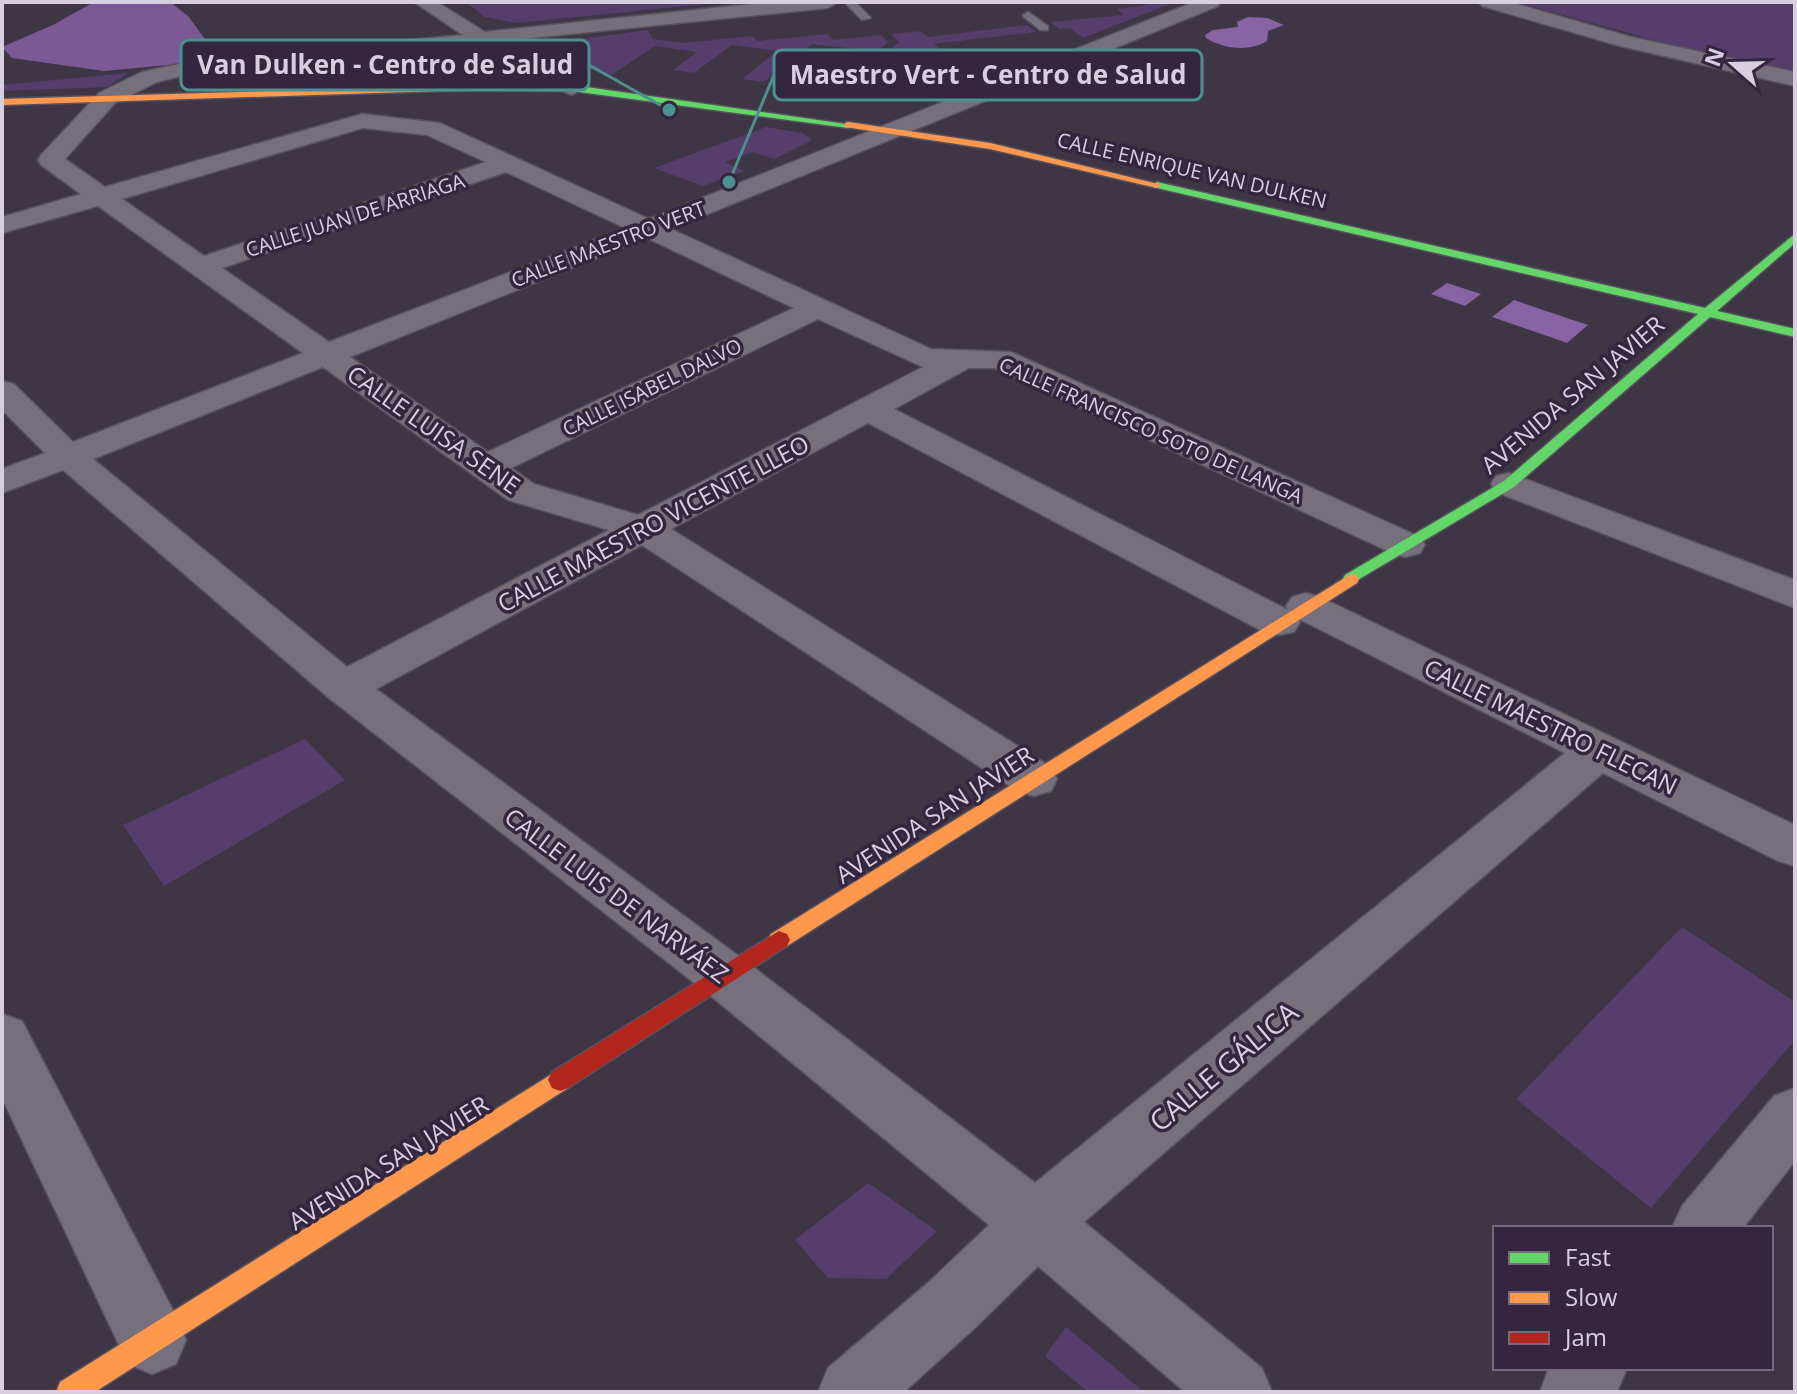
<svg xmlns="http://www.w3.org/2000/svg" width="1797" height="1394" font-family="'Open Sans',sans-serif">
<rect width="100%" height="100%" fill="#3e3645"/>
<g fill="#573d6b">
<path d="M 466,2 L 726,2 L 517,23 L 485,17 Z"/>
<path d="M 1150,2 L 1175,2 L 1083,38 L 1070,28 L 1060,29 L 1050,22 L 1124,15 L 1117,9 L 1143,6 Z"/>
<path d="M 1516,2 L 1795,2 L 1795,72 L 1698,52 Z"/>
<path d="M 1027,25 L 1036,32 L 934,44 L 957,64 L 935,67 L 927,60 L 905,63 L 907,66 L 875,63 L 899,42 L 891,34 L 921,31 L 928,37 Z"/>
<path d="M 648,30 L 653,39 L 684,43 L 751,36 L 758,41 L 827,34 L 833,40 L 881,35 L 888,42 L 848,79 L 827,76 L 856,49 L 812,44 L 764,82 L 742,79 L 777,51 L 732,45 L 694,73 L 673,70 L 697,52 L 655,46 L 611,75 L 577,66 L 540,44 Z"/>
<path d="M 128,73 L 107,87 L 2,91 L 2,85 Z"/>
<path d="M 766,127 L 802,133 L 811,138 L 811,141 L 774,159 L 753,152 L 725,162 L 744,171 L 703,186 L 654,168 Z"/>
<path d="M 305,739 L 345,780 L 164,886 L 123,825 Z"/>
<path d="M 1682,927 L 1795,1002 L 1795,1040 L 1651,1208 L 1516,1099 Z"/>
<path d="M 868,1183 L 937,1231 L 886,1279 L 828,1278 L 795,1240 Z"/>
<path d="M 1066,1327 L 1144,1392 L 1088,1392 L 1045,1356 Z"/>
</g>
<path fill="#7b5996" d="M 94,2 L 170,2 L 188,16 L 220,60 L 104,71 L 12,58 L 2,47 L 53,25 Z"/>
<g fill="#8763a3">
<path d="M 1248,17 L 1267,18 L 1284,25 L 1268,31 L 1267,41 C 1250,52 1223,49 1206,38 L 1205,35 L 1213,30 L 1238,27 L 1237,22 Z"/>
<path d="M 1447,283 L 1481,294 L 1465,306 L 1431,294 Z"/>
<path d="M 1514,300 L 1588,325 L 1567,343 L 1492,317 Z"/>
</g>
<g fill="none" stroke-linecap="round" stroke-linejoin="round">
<g stroke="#58525f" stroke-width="3">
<g id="lane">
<path d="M 844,2 L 855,2 L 871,18 L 862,20 Z"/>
<path d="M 1028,12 L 1048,26 L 1048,30 L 1040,30 L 1024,17 L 1023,15 Z"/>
</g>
</g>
<g stroke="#58525f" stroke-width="3">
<g id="street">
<path d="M 414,2 L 437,2 L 485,32 L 770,2 L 838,2 L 828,8 L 501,41 L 537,63 L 580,83 L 583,88 L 572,95 L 521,73 L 479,45 L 443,51 L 193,73 L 157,82 L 115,103 L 65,159 L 105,187 L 362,114 L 440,123 L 649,219 L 1194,2 L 1221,2 L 1218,6 L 671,229 L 931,349 L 1011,352 L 1420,537 L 1425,545 L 1420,553 L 1406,557 L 1392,553 L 995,368 L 969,368 L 894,409 L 1288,610 L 1286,606 L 1292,597 L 1306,593 L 1320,597 L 1795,825 L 1795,866 L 1778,861 L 1603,773 L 1084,1222 L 1262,1368 L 1272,1392 L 1185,1392 L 1038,1266 L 976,1327 L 904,1392 L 818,1392 L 828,1368 L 930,1281 L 989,1225 L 706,992 L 329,698 L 63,470 L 2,493 L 2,469 L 45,453 L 2,410 L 2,381 L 14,384 L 73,442 L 303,353 L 98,206 L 2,233 L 2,217 L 81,194 L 41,165 L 38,160 L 41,155 L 99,93 L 142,72 L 193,61 L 463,35 ZM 363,128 L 427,135 L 486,162 L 204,256 L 122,199 ZM 506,172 L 625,228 L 329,342 L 222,268 ZM 647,238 L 794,308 L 488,452 L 350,357 ZM 818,319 L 923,367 L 638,515 L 534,484 L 511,468 ZM 323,367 L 508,500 L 609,530 L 347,667 L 93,459 ZM 868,423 L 1264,632 L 1279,635 L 1294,632 L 1300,622 L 1297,618 L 1565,753 L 1035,1183 L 744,960 L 376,689 L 642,545 L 1017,791 L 1034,796 L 1051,791 L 1057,779 L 1051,767 L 671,529 Z"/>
<path d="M 1479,2 L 1510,2 L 1631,37 L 1795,72 L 1795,86 L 1620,46 L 1482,6 Z"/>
<path d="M 1509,473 L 1795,580 L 1795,608 L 1496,492 L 1491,484 L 1496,476 Z"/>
<path d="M 2,1014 L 22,1021 L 176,1316 L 186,1340 L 176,1364 L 152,1374 L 128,1364 L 2,1098 Z"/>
<path d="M 1795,1088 L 1795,1161 L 1743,1228 L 1672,1228 L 1682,1206 L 1774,1096 Z"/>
<path d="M 1549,1368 L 1627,1368 L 1617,1392 L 1540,1392 Z"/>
</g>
</g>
<g stroke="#58525f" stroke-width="3">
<g id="fast">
<path d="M 469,84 L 572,85 L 853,125 L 848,128 L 572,91 L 466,89 Z"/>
<path d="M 1157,182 L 1705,308 L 1795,234 L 1795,243 L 1717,311 L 1795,329 L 1795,337 L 1710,317 L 1514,487 L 1351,584 L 1345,583 L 1343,579 L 1345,575 L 1504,481 L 1698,314 L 1153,187 L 1152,185 Z"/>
</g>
</g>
<g stroke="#58525f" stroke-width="3">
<g id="slow">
<path d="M 472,85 L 469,90 L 2,105 L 2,99 Z"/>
<path d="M 848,122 L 990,143 L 1162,185 L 1157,188 L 990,149 L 845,127 L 845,123 Z"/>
<path d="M 1351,574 L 1357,575 L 1359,579 L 1357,583 L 787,946 L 779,949 L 771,946 L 768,940 L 771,934 Z"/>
<path d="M 560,1069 L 568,1072 L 572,1080 L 568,1088 L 95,1392 L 56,1392 L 60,1382 Z"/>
</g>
</g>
<g stroke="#58525f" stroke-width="3">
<path id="jam" d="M 779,931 L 787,934 L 790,940 L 787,946 L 568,1088 L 560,1091 L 552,1088 L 548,1080 L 552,1072 Z"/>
</g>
<use href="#lane" fill="#75707b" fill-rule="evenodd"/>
<use href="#street" fill="#75707b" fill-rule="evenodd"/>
<use href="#fast" fill="#63d668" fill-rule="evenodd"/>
<use href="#slow" fill="#ff974d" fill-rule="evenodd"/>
<use href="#jam" fill="#b3261e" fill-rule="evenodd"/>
</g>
<g text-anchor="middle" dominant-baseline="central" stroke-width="7" stroke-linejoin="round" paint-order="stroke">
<g font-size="20" fill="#d7cfdf" stroke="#352640">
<text transform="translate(1192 170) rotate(13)">CALLE ENRIQUE VAN DULKEN</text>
<text transform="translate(355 215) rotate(-18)">CALLE JUAN DE ARRIAGA</text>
<text transform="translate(608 244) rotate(-21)">CALLE MAESTRO VERT</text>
<text transform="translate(652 387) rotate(-26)">CALLE ISABEL DALVO</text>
<text transform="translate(1151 430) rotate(24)">CALLE FRANCISCO SOTO DE LANGA</text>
</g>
<g font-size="24" fill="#d7cfdf" stroke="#352640">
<text transform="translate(1572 394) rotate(-40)">AVENIDA SAN JAVIER</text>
<text transform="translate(434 429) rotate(35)">CALLE LUISA SENE</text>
<text transform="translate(653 523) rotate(-28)">CALLE MAESTRO VICENTE LLEO</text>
<text transform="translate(1551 726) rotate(26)">CALLE MAESTRO FLECAN</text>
<text transform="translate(934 814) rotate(-33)">AVENIDA SAN JAVIER</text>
<text transform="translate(617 895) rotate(37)">CALLE LUIS DE NARVÁEZ</text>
<text transform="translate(388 1162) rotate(-32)">AVENIDA SAN JAVIER</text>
</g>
<g font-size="28" fill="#d7cfdf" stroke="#352640">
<text transform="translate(1223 1066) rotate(-40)">CALLE GÁLICA</text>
</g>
</g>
<path fill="none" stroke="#4b9190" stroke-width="3" d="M669 110L589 65M729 182L774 75"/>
<g fill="#4b9190" stroke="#352640" stroke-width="3">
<circle cx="669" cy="110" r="8"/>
<circle cx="729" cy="182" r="8"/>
</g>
<g fill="#352640" stroke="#4b9190" stroke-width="3">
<rect x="181" y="40" width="408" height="50" rx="8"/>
<rect x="774" y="50" width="428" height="50" rx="8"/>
</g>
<g font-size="26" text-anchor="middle" font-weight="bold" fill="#d7cfdf">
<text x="385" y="74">Van Dulken - Centro de Salud</text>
<text x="988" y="84">Maestro Vert - Centro de Salud</text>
</g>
<rect width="1797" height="1394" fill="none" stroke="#d7cfdf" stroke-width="8"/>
<rect x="1493" y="1226" width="280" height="144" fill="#352640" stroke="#766a80" stroke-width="2"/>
<rect x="1509" y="1252" width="40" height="12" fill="#63d668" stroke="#766a80" stroke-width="2"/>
<text x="1565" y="1266" font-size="24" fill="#d7cfdf">Fast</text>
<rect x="1509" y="1292" width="40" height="12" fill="#ff974d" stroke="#766a80" stroke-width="2"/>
<text x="1565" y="1306" font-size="24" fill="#d7cfdf">Slow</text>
<rect x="1509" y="1332" width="40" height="12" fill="#b3261e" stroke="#766a80" stroke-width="2"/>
<text x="1565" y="1346" font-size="24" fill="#d7cfdf">Jam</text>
<g transform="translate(1733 64) rotate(290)" stroke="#352640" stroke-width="6" paint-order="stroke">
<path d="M0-6L14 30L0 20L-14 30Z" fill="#d7cfdf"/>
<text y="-12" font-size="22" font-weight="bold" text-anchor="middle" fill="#d7cfdf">N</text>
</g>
</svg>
